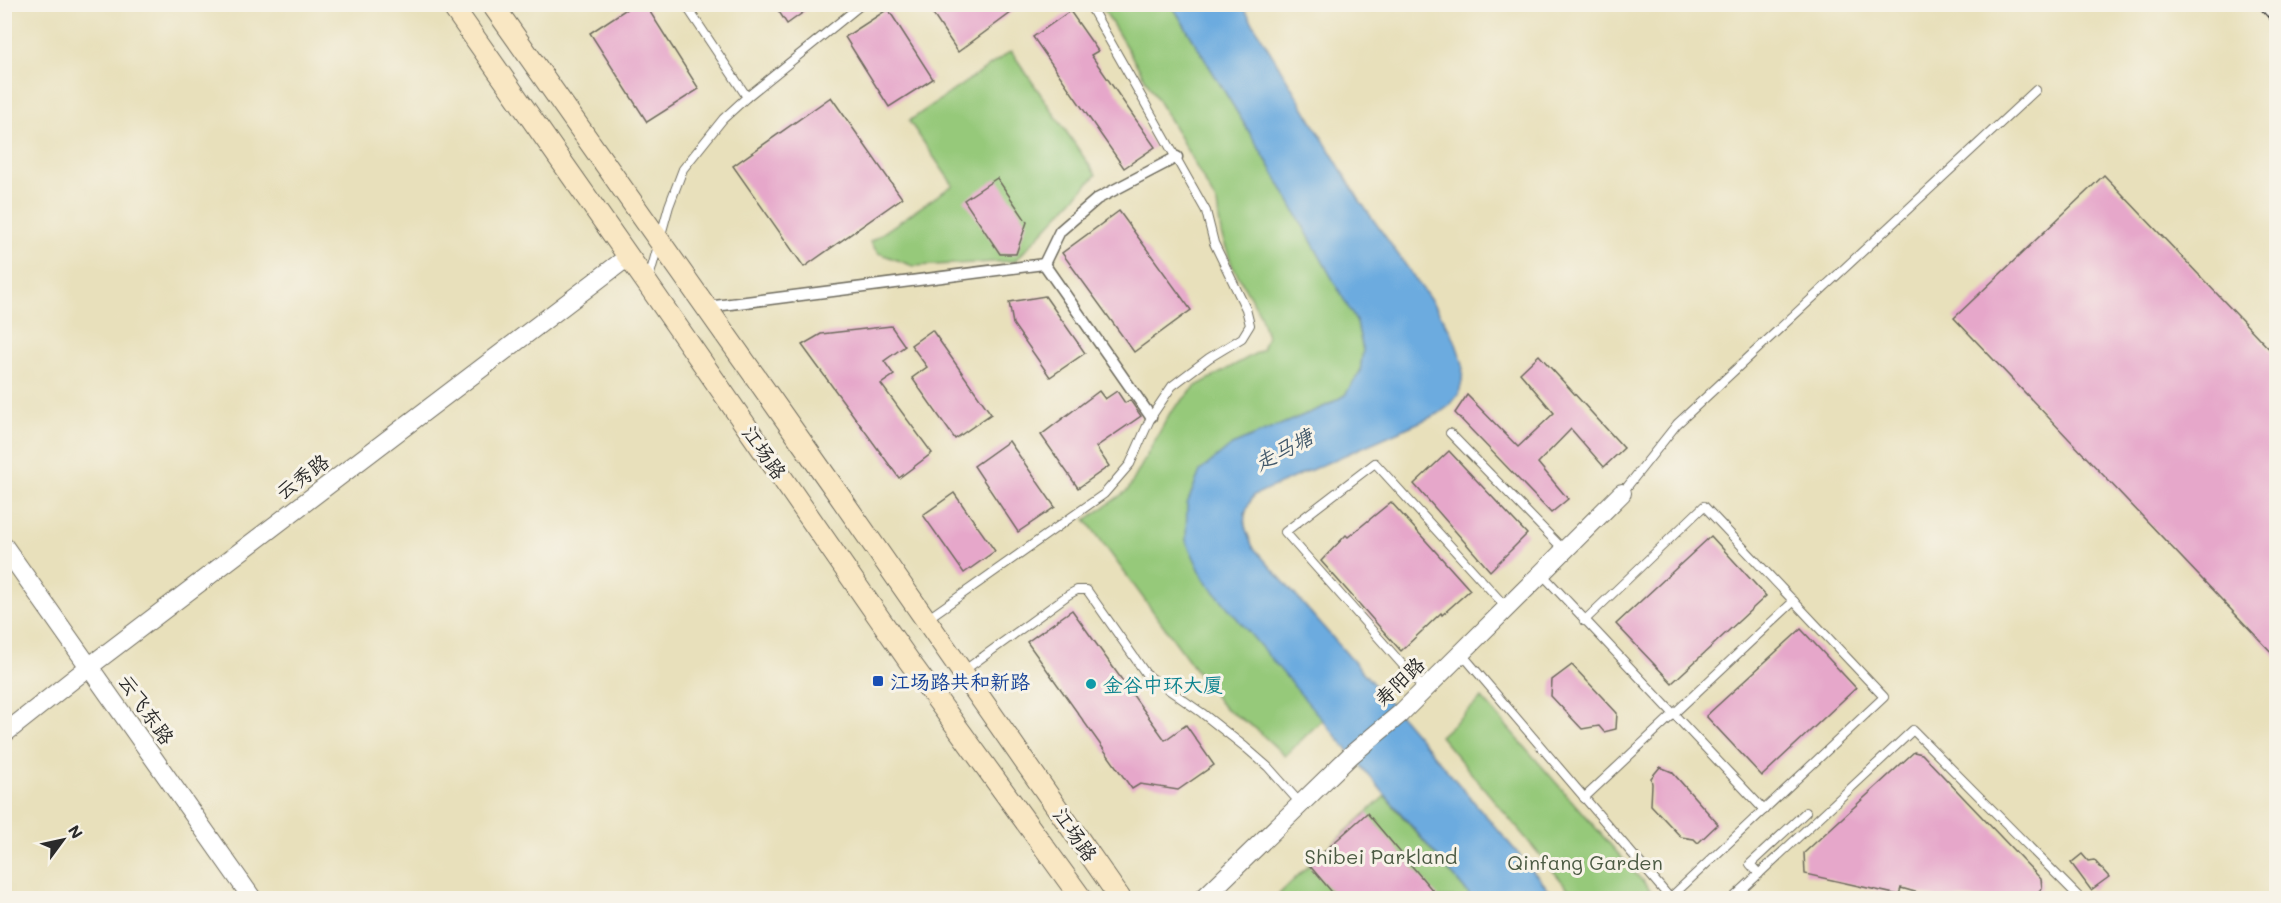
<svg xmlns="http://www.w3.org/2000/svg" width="2281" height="903" font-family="Mali,'LXGW WenKai TC',sans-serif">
<rect width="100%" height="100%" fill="#f7f3e8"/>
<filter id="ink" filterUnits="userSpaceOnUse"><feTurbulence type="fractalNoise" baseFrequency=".0167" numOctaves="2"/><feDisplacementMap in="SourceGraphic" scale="12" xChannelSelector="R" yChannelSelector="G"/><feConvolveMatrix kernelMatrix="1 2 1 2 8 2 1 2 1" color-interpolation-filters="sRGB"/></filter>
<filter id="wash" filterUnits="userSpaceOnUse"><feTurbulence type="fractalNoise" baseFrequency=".008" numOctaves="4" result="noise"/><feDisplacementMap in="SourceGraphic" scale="24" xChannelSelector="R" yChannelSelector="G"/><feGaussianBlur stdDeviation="1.35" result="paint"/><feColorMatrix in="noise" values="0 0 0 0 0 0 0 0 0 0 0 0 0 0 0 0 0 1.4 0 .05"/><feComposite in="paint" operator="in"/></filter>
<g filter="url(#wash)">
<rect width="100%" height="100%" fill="#e8e0bb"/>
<g fill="#96c97a" stroke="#607a52" stroke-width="1.5">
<path d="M 1101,5 L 1172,5 L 1268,163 L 1357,323 L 1363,350 L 1360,372 L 1345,395 L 1328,405 L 1232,445 L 1204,579 L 1323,719 L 1285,756 L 1255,728 L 1223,707 L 1086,520 L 1128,490 L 1170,413 L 1196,386 L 1262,350 L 1267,336 L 1260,314 L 1232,265 L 1221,233 L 1217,204 L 1174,127 Z"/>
<path d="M 1011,51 L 1096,175 L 1015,261 L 913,266 L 878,253 L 870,242 L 953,185 L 909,121 Z"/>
<path d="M 1482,698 L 1657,898 L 1576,898 L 1440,736 Z"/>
<path d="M 1385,796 L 1472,898 L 1275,898 L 1309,865 Z"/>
</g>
<path fill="#6cabdf" stroke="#4c6b85" stroke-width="1.5" d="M 1172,5 L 1242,5 L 1360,201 L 1439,312 L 1454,338 L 1463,364 L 1462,381 L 1459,394 L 1449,406 L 1438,414 L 1254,495 C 1240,517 1243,525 1253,547 L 1369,679 L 1556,898 L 1472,898 L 1204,579 L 1186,541 L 1187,504 L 1200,471 L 1232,445 L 1328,405 L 1345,395 L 1360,372 L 1363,350 L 1357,323 L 1268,163 Z"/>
<g id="blocks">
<g fill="#e6a7ca">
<path d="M 634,4 L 645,4 L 699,89 L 647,122 L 590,33 Z"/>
<path d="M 774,4 L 815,4 L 787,24 Z"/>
<path d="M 926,4 L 1023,4 L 958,52 Z"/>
<path d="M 888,9 L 933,79 L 889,107 L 845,37 Z"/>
<path d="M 1070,11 L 1098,51 L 1091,55 L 1155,147 L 1124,168 L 1033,37 Z"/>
<path d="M 831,97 L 902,198 L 804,267 L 733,166 Z"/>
<path d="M 2104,175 L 2277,357 L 2277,658 L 1954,318 Z"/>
<path d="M 997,178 L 1027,222 L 1016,254 L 1000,254 L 964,200 Z"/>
<path d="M 1119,211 L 1191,310 L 1134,352 L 1062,253 Z"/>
<path d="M 1045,296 L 1085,353 L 1050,377 L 1013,324 L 1009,302 Z"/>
<path d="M 891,326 L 905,346 L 884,361 L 894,375 L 881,384 L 932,453 L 899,478 L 802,345 L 821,334 Z"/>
<path d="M 932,330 L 991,414 L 955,439 L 912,378 L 927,367 L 911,345 Z"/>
<path d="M 1539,355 L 1624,448 L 1604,467 L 1571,429 L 1538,463 L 1568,499 L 1551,513 L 1455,413 L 1467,395 L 1518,447 L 1554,413 L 1520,373 Z"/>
<path d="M 1099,391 L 1105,399 L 1117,391 L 1125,403 L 1130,400 L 1141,416 L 1096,447 L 1109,466 L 1078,488 L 1041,435 Z"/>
<path d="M 1009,441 L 1055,507 L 1018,532 L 974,466 Z"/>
<path d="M 1449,451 L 1527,534 L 1490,571 L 1414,484 Z"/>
<path d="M 954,493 L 995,551 L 964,573 L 923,515 Z"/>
<path d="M 1391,502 L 1470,590 L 1442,615 L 1441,613 L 1401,651 L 1321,561 L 1346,535 L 1348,537 Z"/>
<path d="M 1711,536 L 1766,596 L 1672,683 L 1616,624 Z"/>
<path d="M 1072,610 L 1165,740 L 1186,725 L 1214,765 L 1178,790 L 1140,784 L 1132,789 L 1027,642 Z"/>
<path d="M 1801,629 L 1856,688 L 1762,776 L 1706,716 Z"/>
<path d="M 1572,665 L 1617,713 L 1616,729 L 1604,732 L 1599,726 L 1582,729 L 1551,696 L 1552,680 Z"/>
<path d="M 1914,752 L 1922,754 L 2041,879 L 2042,888 L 2032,898 L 1936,898 L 1901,888 L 1899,895 L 1805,874 L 1804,853 Z"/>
<path d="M 1660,767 L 1672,772 L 1718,824 L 1698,843 L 1694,839 L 1681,837 L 1651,805 L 1652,784 L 1651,778 Z"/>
<path d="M 1367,813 L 1439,898 L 1337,898 L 1309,865 Z"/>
<path d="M 2082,854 L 2088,861 L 2094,860 L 2109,877 L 2091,890 L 2071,863 Z"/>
</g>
</g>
</g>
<g filter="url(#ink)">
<use href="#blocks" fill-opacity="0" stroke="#6d6a5d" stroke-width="1.5"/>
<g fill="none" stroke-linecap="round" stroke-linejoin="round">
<g stroke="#6d6a5d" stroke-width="10">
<g id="service">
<path d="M 685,4 L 747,97"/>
<path d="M 649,278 L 669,206 L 683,169 L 723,119 L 747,97 L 862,4"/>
<path d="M 1450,433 L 1564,550"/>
<path d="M 1623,492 L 1677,424 L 2036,90"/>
<path d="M 1542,574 L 1764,810"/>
<path d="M 927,619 L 1104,494 L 1130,464 L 1151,417 L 1172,386 L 1209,358 L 1242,338 L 1250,325 L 1246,309 L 1214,243 L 1206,211 L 1089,4"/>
<path d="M 1584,621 L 1704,506 L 1884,697 L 1670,898"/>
<path d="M 1461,653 L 1670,898"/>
<path d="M 962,672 L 1068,595 L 1077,590 L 1087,590 L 1146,674 L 1202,713 L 1245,747 L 1268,767 L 1300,803"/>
<path d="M 1424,689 L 1285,532 L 1375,463 L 1506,607"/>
<path d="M 1584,798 L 1794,601"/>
<path d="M 1759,874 L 1750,864 L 1806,812"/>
<path d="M 1733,898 L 1913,730 L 2080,898"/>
</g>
</g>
<g stroke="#6d6a5d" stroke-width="13">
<g id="pedestrian">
<path d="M 1044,264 L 1151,417"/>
<path d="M 1044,264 L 1060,231 L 1097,199 L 1177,157"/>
<path d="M 707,307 L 1044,264"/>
</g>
</g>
<g stroke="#6d6a5d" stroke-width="20">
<g id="tertiary">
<path d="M 4,546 L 252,898"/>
<path d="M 4,734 L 90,666 L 629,256"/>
<path d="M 1204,898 L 1351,755 L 1400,714 L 1622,493"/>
</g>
</g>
<g stroke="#6d6a5d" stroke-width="23">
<g id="secondary">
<path d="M 451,4 L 647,283 L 909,661 L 1081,898"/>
<path d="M 492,4 L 829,481 L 1120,898"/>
</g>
</g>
<use href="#service" stroke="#fff" stroke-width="8"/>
<use href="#pedestrian" stroke="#fff" stroke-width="10"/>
<use href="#tertiary" stroke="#fff" stroke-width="18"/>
<use href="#secondary" stroke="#f9e7c3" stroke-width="21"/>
<g stroke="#2b2b2b" stroke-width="7">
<path id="rail" d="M 2260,4 L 2276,22"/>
</g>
<use href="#rail" stroke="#f7f3e8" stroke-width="4.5" stroke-dasharray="14" stroke-linecap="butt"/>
</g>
</g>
<rect fill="#1a4fb4" stroke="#f7f3e8" stroke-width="2" x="872" y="675" width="12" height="12" rx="3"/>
<circle fill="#0f9aa8" stroke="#f7f3e8" stroke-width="2" cx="1091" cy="684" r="6"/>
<g text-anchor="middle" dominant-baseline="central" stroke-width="6" stroke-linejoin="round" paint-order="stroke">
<g font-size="20" fill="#2b2b2b" stroke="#f7f3e8">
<text transform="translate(765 452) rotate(55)">江场路</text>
<text transform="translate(302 476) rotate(-37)">云秀路</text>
<text transform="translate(1399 681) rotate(-44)">寿阳路</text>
<text transform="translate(147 709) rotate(55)">云飞东路</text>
<text transform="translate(1076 834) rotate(55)">江场路</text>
</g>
<g font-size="20" fill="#164399" stroke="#f7f3e8" text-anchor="start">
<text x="890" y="681">江场路共和新路</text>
</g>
<g font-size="20" fill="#0d838f" stroke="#f7f3e8" text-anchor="start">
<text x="1103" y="684">金谷中环大厦</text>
</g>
<g font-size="20" fill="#4b5a43" stroke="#f7f3e8">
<text x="1381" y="856">Shibei Parkland</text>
<text x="1585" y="862">Qinfang Garden</text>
</g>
<g font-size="21" font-style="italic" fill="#42586a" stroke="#f7f3e8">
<text transform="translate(1283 449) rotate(-28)">走马塘</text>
</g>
</g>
<rect width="2281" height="903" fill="none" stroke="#f7f3e8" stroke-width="24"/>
<g transform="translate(63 840) rotate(57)" stroke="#f7f3e8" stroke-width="4.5" paint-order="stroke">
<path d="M0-4.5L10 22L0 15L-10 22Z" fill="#2b2b2b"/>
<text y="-9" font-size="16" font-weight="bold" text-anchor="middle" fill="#2b2b2b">N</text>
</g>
</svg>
